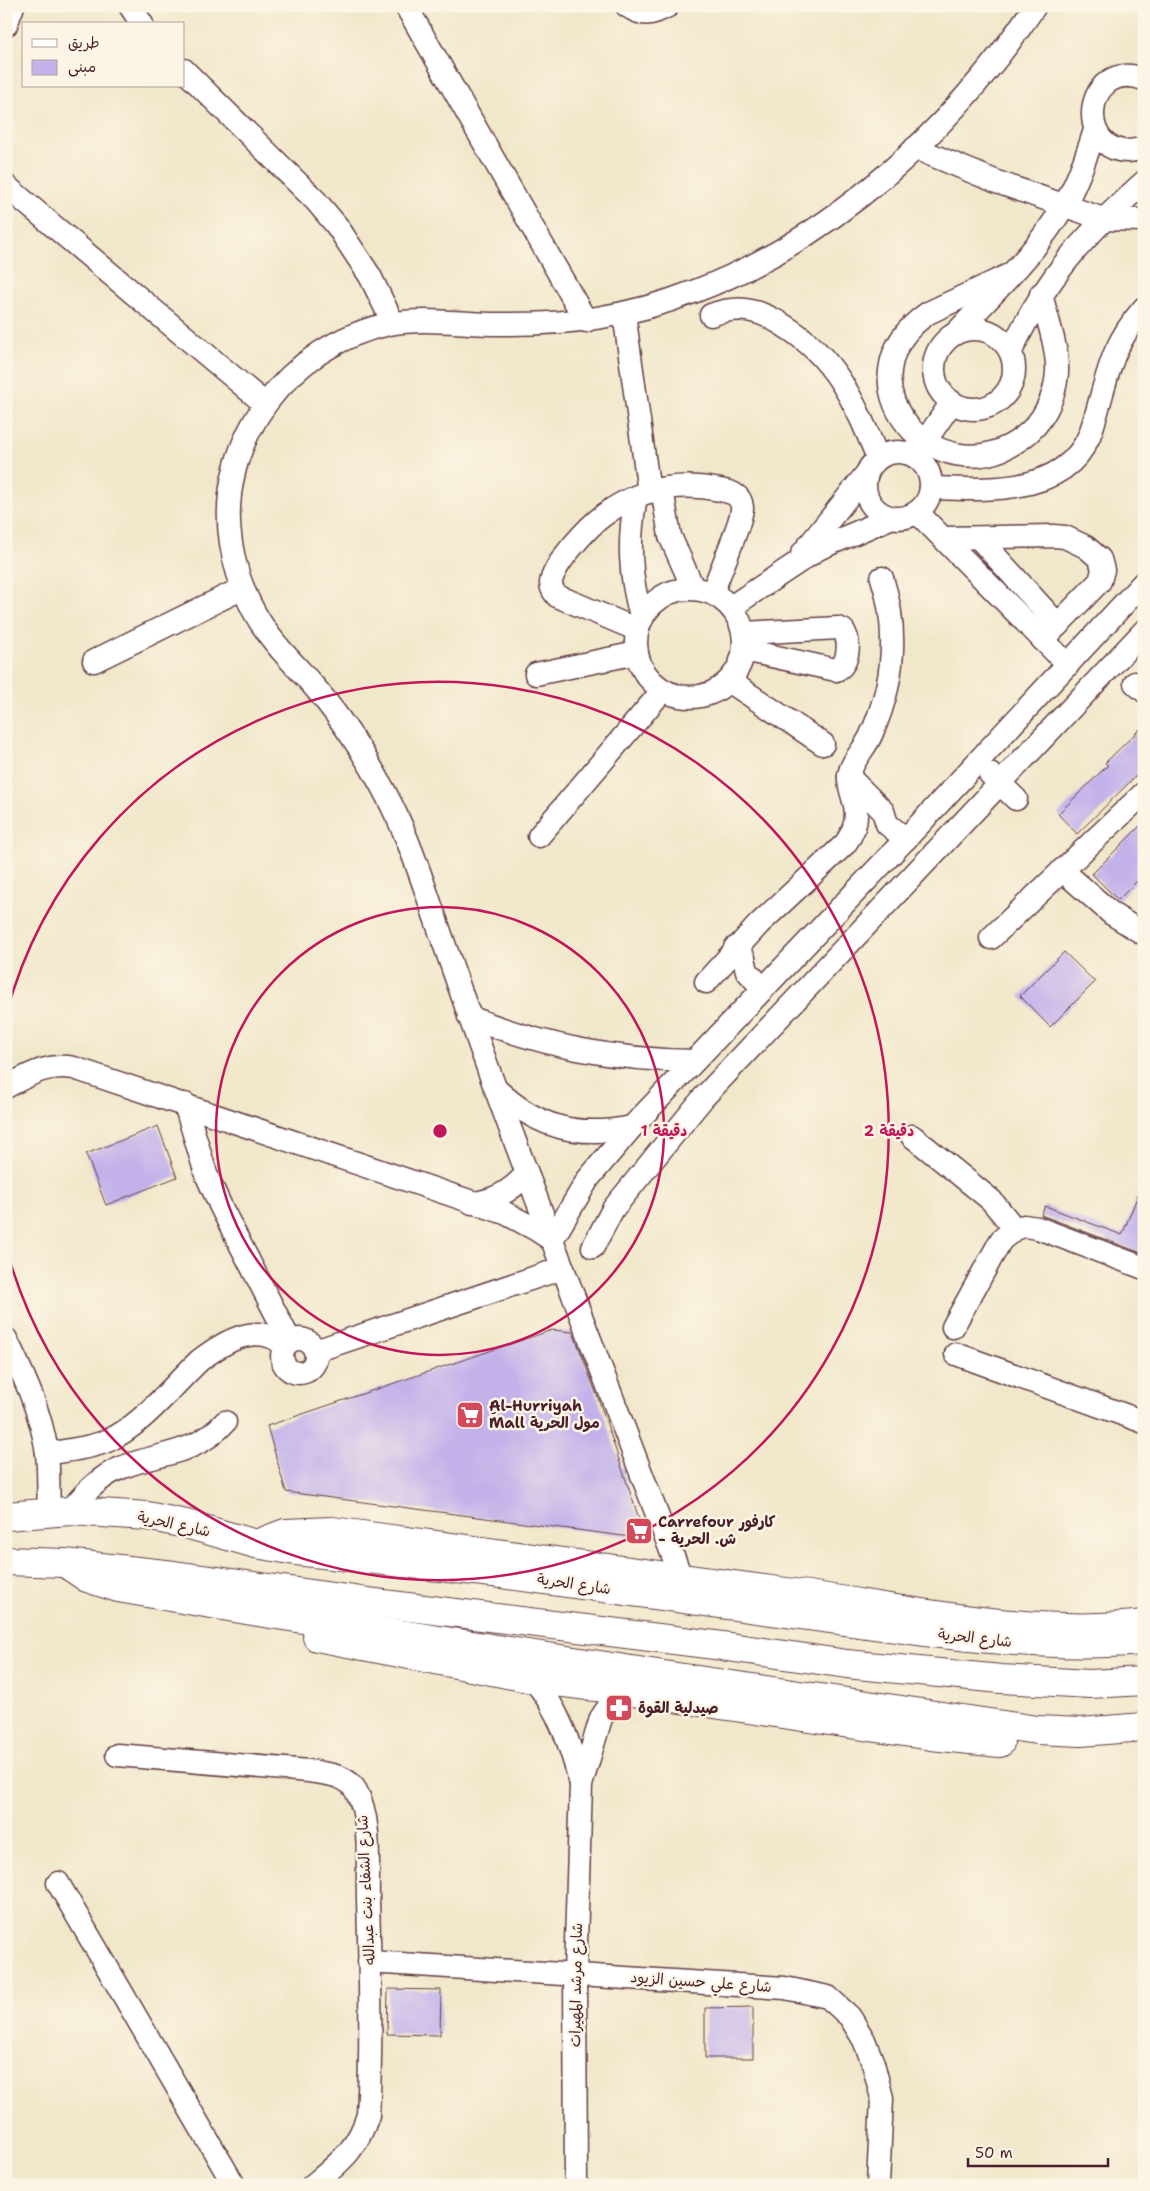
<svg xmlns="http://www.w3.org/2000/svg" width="1150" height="2191" font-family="'Shantell Sans','Playpen Sans Arabic',sans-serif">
<rect width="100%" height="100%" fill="#fcf5e5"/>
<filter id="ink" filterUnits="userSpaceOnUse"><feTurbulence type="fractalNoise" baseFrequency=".02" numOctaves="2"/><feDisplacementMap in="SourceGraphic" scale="10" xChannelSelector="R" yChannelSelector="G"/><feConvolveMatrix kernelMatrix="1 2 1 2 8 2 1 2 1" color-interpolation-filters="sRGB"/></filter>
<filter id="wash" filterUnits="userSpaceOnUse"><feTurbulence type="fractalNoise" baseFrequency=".0096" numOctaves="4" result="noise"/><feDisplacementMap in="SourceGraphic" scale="20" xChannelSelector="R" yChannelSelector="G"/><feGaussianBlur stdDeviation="1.12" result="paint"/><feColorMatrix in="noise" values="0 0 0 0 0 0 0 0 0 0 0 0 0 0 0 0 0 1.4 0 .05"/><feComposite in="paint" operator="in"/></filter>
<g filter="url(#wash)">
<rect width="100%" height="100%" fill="#f1e7ca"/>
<g id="blocks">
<g fill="#c3b2ea">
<path d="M 1144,725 L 1144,768 L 1077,834 L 1058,814 L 1108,765 L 1105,763 Z"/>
<path d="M 1144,822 L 1144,874 L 1118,900 L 1092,874 Z"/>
<path d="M 1064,952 L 1095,982 L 1050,1027 L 1020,996 Z"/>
<path d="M 158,1126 L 177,1177 L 106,1205 L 86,1154 Z"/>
<path d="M 1143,1182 L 1144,1254 L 1041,1215 L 1045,1206 L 1122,1235 Z"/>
<path d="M 552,1330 L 573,1332 L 598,1398 L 646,1539 L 286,1492 L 267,1426 Z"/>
<path d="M 388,1989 L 441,1990 L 440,2035 L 387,2034 Z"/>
<path d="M 753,2007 L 753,2058 L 705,2058 L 705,2008 Z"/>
</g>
</g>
</g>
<g filter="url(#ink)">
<use href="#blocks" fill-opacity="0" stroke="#633d43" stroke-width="1"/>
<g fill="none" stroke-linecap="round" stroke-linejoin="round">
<g stroke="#633d43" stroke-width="25">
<g id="minor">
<path d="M 130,6 L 142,24"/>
<path d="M 406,6 L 586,321"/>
<path d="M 627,6 C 644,17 651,15 668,6"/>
<path d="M 6,25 L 13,6"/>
<path d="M 184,70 L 316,201 L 337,226 L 370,276 L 393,323"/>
<path d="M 1144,79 C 1078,56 1074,170 1144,148"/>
<path d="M 915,148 L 997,182 L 1103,219 L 1144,220"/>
<path d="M 6,186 L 265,404"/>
<path d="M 1011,274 L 928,313 C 832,380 936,501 1022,438 C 1043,423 1055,398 1057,373 C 1058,347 1047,319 1041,294"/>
<path d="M 624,313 L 649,492"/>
<path d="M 711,315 C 738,305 758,309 783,325 C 836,357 855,403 878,458"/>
<circle cx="974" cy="369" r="40"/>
<path d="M 957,332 C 994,292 1037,252 1065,204 C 1078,181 1087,155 1095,130"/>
<path d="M 1011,351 C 1047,276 1083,237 1144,182"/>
<circle cx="898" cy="485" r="33"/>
<path d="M 917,453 L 952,402"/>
<path d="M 931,488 C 990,490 1073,496 1093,425 C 1108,377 1109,348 1144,308"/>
<path d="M 662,489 L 670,536 L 693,588"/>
<path d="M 636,497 C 628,539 629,577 642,619"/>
<path d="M 917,512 L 1068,665"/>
<path d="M 943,538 L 1054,536 L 1065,537 L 1086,547 L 1100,559 L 1103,570 L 1100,581 L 1043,640"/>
<path d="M 979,538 L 1058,625"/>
<path d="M 802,554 L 867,473"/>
<circle cx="690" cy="643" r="54"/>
<path d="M 731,607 L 818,549 L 890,518"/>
<path d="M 638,630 L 557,596 C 554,592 551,589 551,583 C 553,564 589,526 604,515 C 617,505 633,497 648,492 C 672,485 696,485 720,490 C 730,492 741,494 742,507 C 743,519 718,577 712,593"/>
<path d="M 744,633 L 838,628 L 843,630 C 851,641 849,665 836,670 L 744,650"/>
<path d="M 94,661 L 243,588"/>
<path d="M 536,674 L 637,653"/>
<path d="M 729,681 L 823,744"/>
<path d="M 1135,683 L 1144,691"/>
<path d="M 990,774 L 1016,799"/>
<path d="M 849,777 L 883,811 L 887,824 L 906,839"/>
<path d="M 539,836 L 663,690"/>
<path d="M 1062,870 L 1112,914 L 1144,934"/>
<path d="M 991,938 L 1144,793"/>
<path d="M 735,948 L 744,958 L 747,971 L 763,989"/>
<path d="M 706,982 L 759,924 L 845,844 C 856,830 859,815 853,798 C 851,790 848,783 849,775 C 852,760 865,749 871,735 C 894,684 899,631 882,578"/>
<path d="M 469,1017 C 544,1046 614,1060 694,1061"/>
<path d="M 6,1087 C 29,1075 47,1063 74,1068 L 505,1213 L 537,1230 L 552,1240"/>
<path d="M 497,1090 C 538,1128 577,1138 632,1127"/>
<path d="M 185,1104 L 206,1174 L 221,1207 L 290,1341"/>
<path d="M 912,1136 L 991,1200 L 1015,1229"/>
<path d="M 472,1203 C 495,1201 512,1191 527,1173"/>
<path d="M 552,1240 L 588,1179 L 632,1127 L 918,826 L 1144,582"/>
<path d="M 593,1247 L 613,1209 L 703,1098 L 1144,631"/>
<path d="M 953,1327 L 1001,1240 L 1015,1229 L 1024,1226 L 1038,1228 L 1144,1268"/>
<path d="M 6,1339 C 24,1376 41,1412 47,1453 C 49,1472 48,1492 49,1511"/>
<circle cx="299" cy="1356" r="17"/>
<path d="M 315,1351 L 563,1268"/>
<path d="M 956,1354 L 1144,1422"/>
<path d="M 47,1454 C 67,1450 88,1449 107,1441 C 142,1426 172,1386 200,1360 C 224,1342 259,1320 285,1346"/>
<path d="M 70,1511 C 84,1493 101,1475 123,1467 C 161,1452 196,1455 225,1422"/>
<path d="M 681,1577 C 618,1412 554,1248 493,1082 C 474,1030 456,978 438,926 C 426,892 415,856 400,823 C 380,779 355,738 326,701 C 312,683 297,668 282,651 C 255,621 237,583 231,543 C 215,441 289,345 389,324 C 425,317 462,324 499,324 C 568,325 629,317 693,292 C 834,239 952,129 1035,6"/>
<path d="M 533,1679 C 560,1711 570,1745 581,1784"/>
<path d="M 117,1755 L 309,1771 C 325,1774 347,1774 356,1791 C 372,1818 367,1868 368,1899 C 370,1971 372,2043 368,2115 C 357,2150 340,2162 313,2185"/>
<path d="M 58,1883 L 234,2185"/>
<path d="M 369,1962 L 785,1988 L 828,1997 L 850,2017 L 864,2040 L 873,2063 L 882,2098 L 878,2185"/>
<path d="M 576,2185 L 575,1974 L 581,1785 L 601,1718 L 620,1690"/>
</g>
</g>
<g stroke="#633d43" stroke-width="30">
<g id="major">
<path d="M 256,1544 L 285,1533 L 332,1531 C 488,1551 644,1572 801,1594 C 910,1610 1034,1637 1144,1624"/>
<path d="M 65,1563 L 87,1578 L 118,1588 L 258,1612 L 677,1677 L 1037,1730 L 1081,1732 L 1144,1727"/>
<path d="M 317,1637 L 533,1679 L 620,1690 L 931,1736 L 1000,1743"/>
</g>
</g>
<g stroke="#633d43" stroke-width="30">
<g id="highway">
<path d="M 6,1516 L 70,1511 L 147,1516 L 186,1524 L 256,1544 L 296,1551 L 493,1573 L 932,1633 C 1003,1641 1073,1647 1144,1641"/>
<path d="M 6,1561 L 65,1563 L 174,1575 L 369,1602 L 715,1645 L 847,1664 L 1001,1679 L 1090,1684 L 1144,1681"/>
</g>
</g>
<use href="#minor" stroke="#fff" stroke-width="22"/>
<use href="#major" stroke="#fff" stroke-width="28"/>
<use href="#highway" stroke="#fff" stroke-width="28"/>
</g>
</g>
<g fill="none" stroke="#c2185b" stroke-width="2.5">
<circle cx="440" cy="1131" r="224"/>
<path d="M6 1015A449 449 0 1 1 6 1247"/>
</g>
<defs>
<g id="supermarket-square" transform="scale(1.4375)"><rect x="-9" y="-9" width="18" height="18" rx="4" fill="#d1495b" stroke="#fcf5e5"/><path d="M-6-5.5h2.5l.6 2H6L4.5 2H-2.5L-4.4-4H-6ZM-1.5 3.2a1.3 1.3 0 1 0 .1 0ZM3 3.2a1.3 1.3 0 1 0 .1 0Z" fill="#fff"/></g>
<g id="pharmacy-square" transform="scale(1.4375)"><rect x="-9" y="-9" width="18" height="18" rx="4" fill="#d1495b" stroke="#fcf5e5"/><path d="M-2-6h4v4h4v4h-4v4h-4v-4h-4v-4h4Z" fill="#fff"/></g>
</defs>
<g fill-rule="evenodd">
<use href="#supermarket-square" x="470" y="1415"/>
<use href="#supermarket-square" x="639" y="1531"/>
<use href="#pharmacy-square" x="619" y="1708"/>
</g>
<g text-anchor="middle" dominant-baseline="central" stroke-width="5" stroke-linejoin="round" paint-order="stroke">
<g font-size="15" font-weight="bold" fill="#4a1f2b" stroke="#fcf5e5" text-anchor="start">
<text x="489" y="1406">ِAl-Hurriyah<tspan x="489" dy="17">Mall مول الحرية</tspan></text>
<text x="658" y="1522">Carrefour كارفور<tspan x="658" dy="17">- ش. الحرية</tspan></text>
<text x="638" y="1708">صيدلية القوة</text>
</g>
<g font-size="15" fill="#4a1f2b" stroke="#fcf5e5">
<text transform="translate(174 1524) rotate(12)">شارع الحرية</text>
<text transform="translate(574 1584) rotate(8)">شارع الحرية</text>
<text transform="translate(975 1638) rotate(6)">شارع الحرية</text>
<text transform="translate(366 1890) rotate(-93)">شارع الشفاء بنت عبدالله</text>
<text transform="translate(701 1982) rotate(4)">شارع علي حسين الزيود</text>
<text transform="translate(576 1985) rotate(-89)">شارع مرشد المهيرات</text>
</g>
</g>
<circle cx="440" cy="1131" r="8" fill="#c2185b" stroke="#fcf5e5" stroke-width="2.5"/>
<g font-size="15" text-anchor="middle" font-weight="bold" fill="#c2185b" stroke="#fcf5e5" stroke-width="5" stroke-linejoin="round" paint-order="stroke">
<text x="664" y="1136">1 دقيقة</text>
<text x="889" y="1136">2 دقيقة</text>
</g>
<rect width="1150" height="2191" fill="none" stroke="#fcf5e5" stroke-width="25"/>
<rect x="22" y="22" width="162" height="65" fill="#fcf5e5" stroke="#b59f9b"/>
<rect x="32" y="39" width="25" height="8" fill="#ffffff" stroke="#b59f9b"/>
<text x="68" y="48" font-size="15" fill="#4a1f2b">طريق</text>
<rect x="32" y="60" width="25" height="15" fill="#c3b2ea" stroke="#b59f9b"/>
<text x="68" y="72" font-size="15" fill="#4a1f2b">مبنى</text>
<path d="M968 2158v8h140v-8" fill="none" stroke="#4a1f2b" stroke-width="2.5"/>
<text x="975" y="2158" font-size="15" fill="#4a1f2b" stroke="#fcf5e5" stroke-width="4" paint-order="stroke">50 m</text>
</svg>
